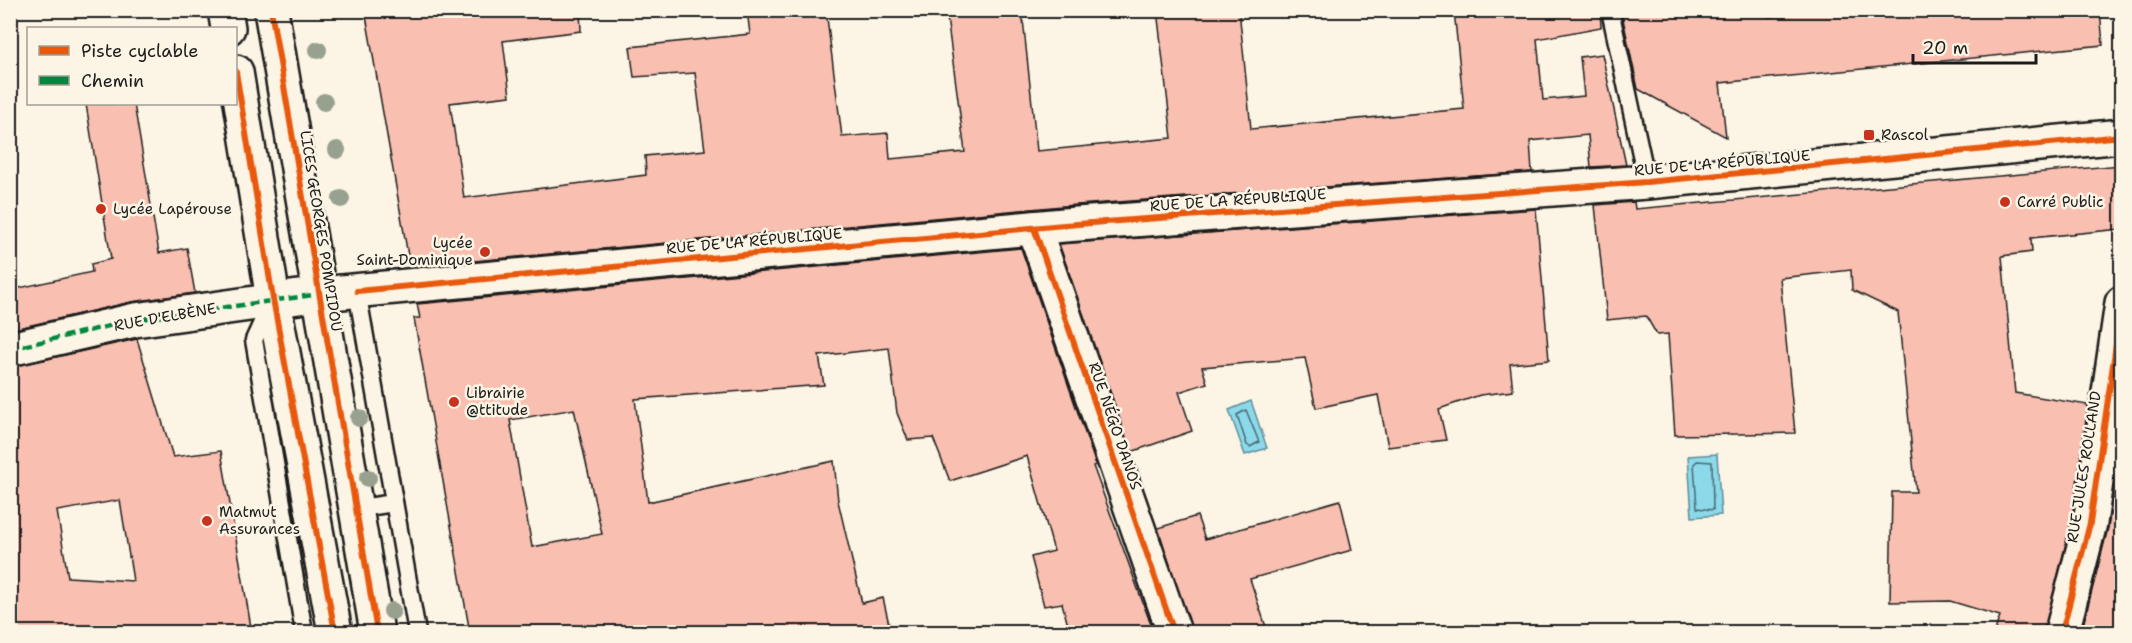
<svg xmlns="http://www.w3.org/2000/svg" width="2132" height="643" font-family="'Shantell Sans',sans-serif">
<rect width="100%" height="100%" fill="#fcf5e5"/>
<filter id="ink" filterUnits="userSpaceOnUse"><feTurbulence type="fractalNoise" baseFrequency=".0167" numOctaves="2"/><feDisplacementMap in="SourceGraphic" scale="12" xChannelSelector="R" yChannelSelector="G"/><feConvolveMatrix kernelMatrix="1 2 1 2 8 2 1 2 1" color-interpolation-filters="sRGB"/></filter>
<g filter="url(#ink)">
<g fill="#8bd9ea" stroke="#5f8d98" stroke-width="1.5">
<path d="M 1251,401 L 1267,448 L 1245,455 L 1229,410 Z"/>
<path d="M 1717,454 L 1721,515 L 1692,517 L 1688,456 Z"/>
</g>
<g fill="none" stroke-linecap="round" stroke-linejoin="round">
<g stroke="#48686e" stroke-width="1.5">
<path d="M 1246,410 L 1259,442 L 1250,447 L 1247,445 L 1237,415 Z"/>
<path d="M 1697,461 L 1712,462 L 1713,510 L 1697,508 L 1694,464 Z"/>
</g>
</g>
<g fill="#f9bfb1" stroke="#1c1c1c" stroke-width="1.5" fill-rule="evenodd">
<path d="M 365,10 L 580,10 L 581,31 L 503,41 L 510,96 L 450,103 L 464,198 L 646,175 L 645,156 L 705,150 L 695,73 L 634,77 L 630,47 L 750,34 L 747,10 L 826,10 L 842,137 L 888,133 L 890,159 L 965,152 L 946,10 L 1022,10 L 1037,151 L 1172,138 L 1157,10 L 1239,10 L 1251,129 L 1464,109 L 1454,10 L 1600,10 L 1601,27 L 1537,39 L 1543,100 L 1584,96 L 1580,57 L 1602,54 L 1626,165 L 1591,167 L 1588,135 L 1530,141 L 1532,172 L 1063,206 L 410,267 Z"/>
<path d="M 1621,10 L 1767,10 L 1768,17 L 1828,10 L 2100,10 L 2103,45 L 1720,83 L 1726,137 L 1638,89 Z"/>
<path d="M 86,104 L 134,104 L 159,253 L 187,248 L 195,293 L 131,302 L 10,330 L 10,290 L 92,272 L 91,264 L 111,259 Z"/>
<path d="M 2121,165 L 2121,229 L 2031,238 L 2032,252 L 2002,256 L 2015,393 L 2088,405 L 2072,519 L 2044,633 L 1994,633 L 2000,616 L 1950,601 L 1890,602 L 1892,492 L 1916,492 L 1898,312 L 1852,290 L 1851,270 L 1780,278 L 1795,433 L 1675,435 L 1668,334 L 1657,335 L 1646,316 L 1607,320 L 1595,205 L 1634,202 L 1635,209 Z"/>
<path d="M 1536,209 L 1549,360 L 1510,364 L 1513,391 L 1480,395 L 1439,409 L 1446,440 L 1388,447 L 1378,395 L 1316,408 L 1305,358 L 1202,367 L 1207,383 L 1179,392 L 1192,431 L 1131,452 L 1059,244 Z"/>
<path d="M 1021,248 L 1096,465 L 1093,466 L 1154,633 L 1070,633 L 1062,603 L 1044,606 L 1031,557 L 1054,551 L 1027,456 L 950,481 L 933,438 L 908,440 L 897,413 L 889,348 L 819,356 L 824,385 L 635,399 L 648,502 L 834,461 L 838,501 L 862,603 L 883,598 L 891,633 L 470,633 L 414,318 L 420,318 L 417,304 ZM 574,409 L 602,534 L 532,547 L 510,420 Z"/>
<path d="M 137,339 L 173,457 L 221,451 L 252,633 L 10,633 L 10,526 L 15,471 L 11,367 ZM 120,500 L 133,581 L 68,577 L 57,511 Z"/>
<path d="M 2121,437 L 2121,633 L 2081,633 L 2108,528 Z"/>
<path d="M 1340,500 L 1352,550 L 1250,579 L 1268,633 L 1192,633 L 1158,528 L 1197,516 L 1205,539 Z"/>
</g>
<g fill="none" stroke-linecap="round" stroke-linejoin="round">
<g stroke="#1c1c1c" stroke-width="21">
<g id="service">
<path d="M 1610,10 L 1647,182"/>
<path d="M 357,291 L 417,632"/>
<path d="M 270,305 L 254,340 L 304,632"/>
<path d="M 354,509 L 394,503"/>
</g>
</g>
<g stroke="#1c1c1c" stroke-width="38">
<g id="minor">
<path d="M 1034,228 L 1174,632"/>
<path d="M 10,349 L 135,320 L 320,294"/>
<path d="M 2062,632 L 2090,523 L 2122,303"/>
</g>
</g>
<g stroke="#1c1c1c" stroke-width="38">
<g id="primary">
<path d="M 225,10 L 228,28"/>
<path d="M 271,10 L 377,632"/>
<path d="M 236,72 L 273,299 L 335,632"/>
<path d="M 320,294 L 1064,225 L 1647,182 L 2122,136"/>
</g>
</g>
<use href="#service" stroke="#fcf5e5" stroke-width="16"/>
<use href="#minor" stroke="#fcf5e5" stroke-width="33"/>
<use href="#primary" stroke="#fcf5e5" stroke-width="33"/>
<path stroke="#00873e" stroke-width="4.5" stroke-dasharray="9 4.5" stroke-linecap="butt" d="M 10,349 L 135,320 L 320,294"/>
<g stroke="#fcf5e5" stroke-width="10">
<g id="cycleway">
<path d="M 271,10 L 377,632"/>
<path d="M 236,72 L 273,299 L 335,632"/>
<path d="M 1034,228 L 1174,632"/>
<path d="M 357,291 L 1064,225 L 1647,182 L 2122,136"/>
<path d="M 2062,632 L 2090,523 L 2122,303"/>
</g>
</g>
<use href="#cycleway" stroke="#e8590c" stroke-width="6"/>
</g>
<g fill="#98a08f">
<circle cx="318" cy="50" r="9"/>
<circle cx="324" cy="102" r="9"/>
<circle cx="337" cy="150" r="9"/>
<circle cx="341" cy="199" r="9"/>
<circle cx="359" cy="418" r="9"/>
<circle cx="368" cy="478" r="9"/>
<circle cx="392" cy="611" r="9"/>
</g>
</g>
<g fill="#c8321e" stroke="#fcf5e5" stroke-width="2">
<rect x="1863" y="129" width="12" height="12" rx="3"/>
<circle cx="2005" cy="202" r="6"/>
<circle cx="101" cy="209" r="6"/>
<circle cx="485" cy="252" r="6"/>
<circle cx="454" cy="402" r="6"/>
<circle cx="207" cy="521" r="6"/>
</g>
<g text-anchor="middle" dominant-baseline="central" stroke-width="5" stroke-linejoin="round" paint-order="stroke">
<g font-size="15" fill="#1c1c1c" stroke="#fcf5e5" text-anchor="start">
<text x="1881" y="135">Rascol</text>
<text x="2017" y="202">Carré Public</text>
<text x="113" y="209">Lycée Lapérouse</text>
<text x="473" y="243" text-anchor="end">Lycée<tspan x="473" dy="17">Saint-Dominique</tspan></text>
<text x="466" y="393">Librairie<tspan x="466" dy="17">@ttitude</tspan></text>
<text x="219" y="512">Matmut<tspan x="219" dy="17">Assurances</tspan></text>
</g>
<g font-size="15" fill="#1c1c1c" stroke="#fcf5e5">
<text transform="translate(1722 163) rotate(-5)">RUE DE LA RÉPUBLIQUE</text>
<text transform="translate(1238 200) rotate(-4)">RUE DE LA RÉPUBLIQUE</text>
<text transform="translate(321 231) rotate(81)">LICES GEORGES POMPIDOU</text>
<text transform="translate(754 241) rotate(-5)">RUE DE LA RÉPUBLIQUE</text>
<text transform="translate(165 317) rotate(-10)">RUE D'ELBÈNE</text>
<text transform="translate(1115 426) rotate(71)">RUE NÉGO DANOS</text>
<text transform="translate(2084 467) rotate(-81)">RUE JULES ROLLAND</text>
</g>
</g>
<rect width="2132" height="643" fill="none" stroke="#fcf5e5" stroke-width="36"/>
<rect x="18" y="18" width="2096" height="607" fill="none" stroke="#1c1c1c" stroke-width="2" filter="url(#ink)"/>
<rect x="27" y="27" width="210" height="78" fill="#fcf5e5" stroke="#a29e95" stroke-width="1.5"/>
<rect x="39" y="46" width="30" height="9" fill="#e8590c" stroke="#a29e95" stroke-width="1.5"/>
<text x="81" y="57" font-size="18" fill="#1c1c1c">Piste cyclable</text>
<rect x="39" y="76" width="30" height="9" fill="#00873e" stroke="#a29e95" stroke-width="1.5"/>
<text x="81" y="87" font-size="18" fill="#1c1c1c">Chemin</text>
<path d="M1913 54v9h123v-9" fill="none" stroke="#1c1c1c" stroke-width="3"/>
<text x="1922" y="54" font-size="18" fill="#1c1c1c" stroke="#fcf5e5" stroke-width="4.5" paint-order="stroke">20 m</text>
</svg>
